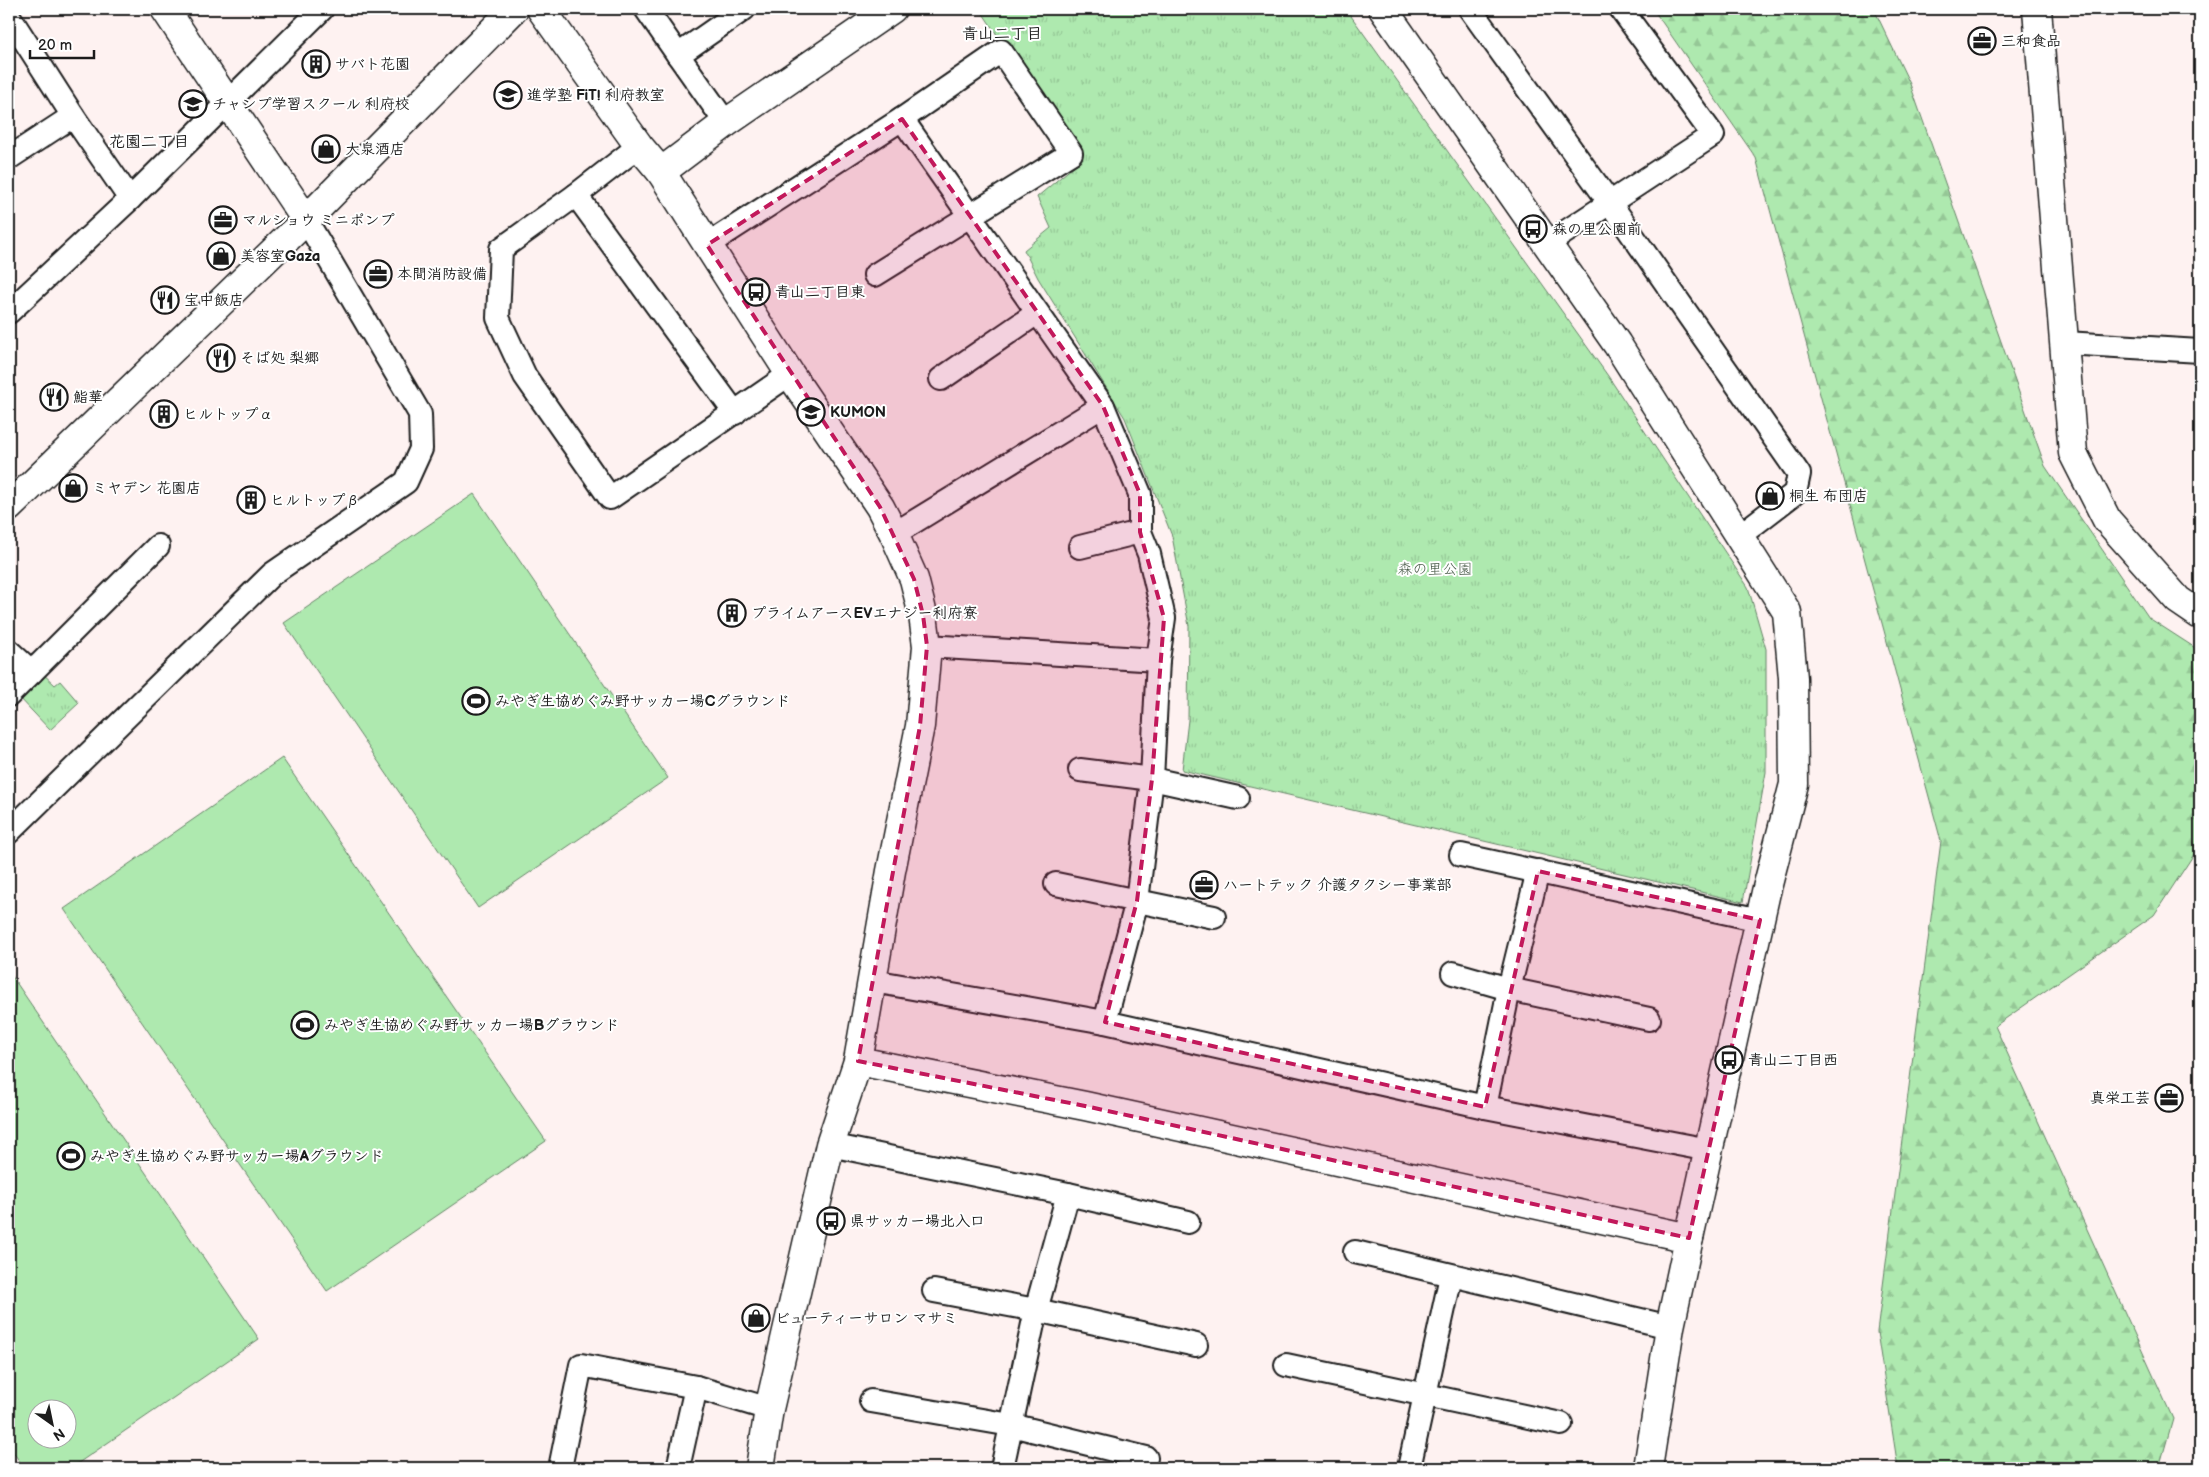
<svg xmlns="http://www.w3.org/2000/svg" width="2209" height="1477" font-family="'Balsamiq Sans','Klee One',sans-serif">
<defs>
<pattern id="grass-tufts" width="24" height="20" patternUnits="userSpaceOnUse" patternTransform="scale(1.25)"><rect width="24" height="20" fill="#aee9af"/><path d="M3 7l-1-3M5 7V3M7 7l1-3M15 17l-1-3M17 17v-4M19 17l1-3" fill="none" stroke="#95c796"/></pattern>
<pattern id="forest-firs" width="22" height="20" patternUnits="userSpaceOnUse" patternTransform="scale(1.25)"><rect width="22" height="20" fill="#aee9af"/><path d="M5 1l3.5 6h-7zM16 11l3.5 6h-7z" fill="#95c796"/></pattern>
</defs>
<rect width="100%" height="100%" fill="#fef2f1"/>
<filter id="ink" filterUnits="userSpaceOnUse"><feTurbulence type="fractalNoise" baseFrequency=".02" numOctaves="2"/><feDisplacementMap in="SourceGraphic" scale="10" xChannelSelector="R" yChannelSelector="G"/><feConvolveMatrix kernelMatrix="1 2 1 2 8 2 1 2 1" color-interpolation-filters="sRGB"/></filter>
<g filter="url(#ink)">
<g fill="url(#grass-tufts)" stroke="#658266">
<path d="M 980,9 L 1346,9 L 1608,376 L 1748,587 L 1766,649 L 1766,772 L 1743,902 L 1182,770 L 1188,720 L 1189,626 L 1172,536 L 1125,418 L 1038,278 L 1024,250 L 1051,228 L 1037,197 L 1080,161 Z"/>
<path d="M 41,672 L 55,685 L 60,681 L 79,703 L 50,730 L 18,696 Z"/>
</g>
<path fill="url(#forest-firs)" stroke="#658266" d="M 1653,9 L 1874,9 L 1910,84 L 2045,466 L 2149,618 L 2200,651 L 2200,845 L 2154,915 L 1995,1026 L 2173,1419 L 2159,1468 L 1898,1468 L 1877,1332 L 1941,841 L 1756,158 Z"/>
<g fill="#aee9af" stroke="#658266" fill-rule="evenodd">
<path d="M 474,494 L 668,778 L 478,908 L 284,623 Z"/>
<path d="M 282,758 L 546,1141 L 327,1291 L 64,909 Z"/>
<path d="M 9,972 L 259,1339 L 71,1468 L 24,1468 L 9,1446 ZM 38,1410 L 68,1410 L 68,1440 L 38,1440 Z"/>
</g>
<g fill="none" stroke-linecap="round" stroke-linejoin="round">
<g stroke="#1c1c1c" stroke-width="26">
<g id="street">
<path d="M 646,9 L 678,55 L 744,9"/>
<path d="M 1470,9 L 1610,203 L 1799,474 L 1795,493 L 1739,536"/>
<path d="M 9,16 L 73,116 L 130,199"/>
<path d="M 678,55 L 726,123"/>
<path d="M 902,119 L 1103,406 L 1140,494 L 1140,532 L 1149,554 L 1164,618 L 1158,660 L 1152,779 L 1137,901 L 1105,1022"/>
<path d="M 639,146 L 576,195 L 501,249 L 498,318 L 525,376 L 610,498 L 790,374"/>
<path d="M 9,158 L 73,116"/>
<path d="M 576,195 L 735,413"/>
<path d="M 1547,244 L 1713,135 L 1621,9"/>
<path d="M 707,245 L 902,119 L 1001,51 L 1071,153 L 875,275"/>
<path d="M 9,312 L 130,199 L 322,9"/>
<path d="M 2065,343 L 2200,351"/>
<path d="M 941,379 L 1037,313"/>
<path d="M 894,534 L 1103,406"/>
<path d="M 1080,547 L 1140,532"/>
<path d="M 927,646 L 1158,660"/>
<path d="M 9,651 L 32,672"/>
<path d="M 9,695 L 158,546"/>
<path d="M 1080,770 L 1152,779 L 1238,798"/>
<path d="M 9,832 L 272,574 L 406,482 L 421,449 L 420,414 L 306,220"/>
<path d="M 1461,855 L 1760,920"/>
<path d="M 1056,884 L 1214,917"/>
<path d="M 1453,973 L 1509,989 L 1649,1019"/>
<path d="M 873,981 L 1105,1022 L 1485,1107 L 1709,1150"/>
<path d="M 1485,1107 L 1509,989 L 1538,871"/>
<path d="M 830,1145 L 1068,1194 L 1188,1222"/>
<path d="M 1355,1252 L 1670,1327"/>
<path d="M 934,1291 L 1036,1310 L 1196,1345"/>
<path d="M 1286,1365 L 1561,1424"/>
<path d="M 871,1401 L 1011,1425 L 1146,1458"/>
<path d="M 560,1468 L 581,1365 L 696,1387 L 769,1409"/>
<path d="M 678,1468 L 696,1387"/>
<path d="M 1002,1468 L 1036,1310 L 1068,1194"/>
<path d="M 1409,1468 L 1451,1276"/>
</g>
</g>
<g stroke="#1c1c1c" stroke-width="31">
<g id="secondary">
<path d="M 165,9 L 306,220"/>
<path d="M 541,9 L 639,146 L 661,172 L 790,374 L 880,507 L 894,534 L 914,579 L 923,615 L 927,646 L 920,726 L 891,871 L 858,1061 L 830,1145 L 769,1409 L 760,1468"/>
<path d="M 1383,9 L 1617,344 L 1787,612 L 1793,678 L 1794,784 L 1766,892 L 1689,1238"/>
<path d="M 2037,9 L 2073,453 L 2107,520 L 2178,600 L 2200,615"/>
<path d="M 661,172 L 726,123 L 892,9"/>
<path d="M 9,507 L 306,220 L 514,9"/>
<path d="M 858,1061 L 1085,1106 L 1689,1238 L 1670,1327 L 1648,1468"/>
</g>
</g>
<use href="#street" stroke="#fff" stroke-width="22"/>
<use href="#secondary" stroke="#fff" stroke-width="28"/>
</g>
</g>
<path fill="#c2185b" fill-opacity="0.2" stroke="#c2185b" stroke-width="4" stroke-dasharray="10 6" stroke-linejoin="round" d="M 902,119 L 1103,406 L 1140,494 L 1140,532 L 1164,618 L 1152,779 L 1137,901 L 1105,1022 L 1485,1107 L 1538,871 L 1760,920 L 1689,1238 L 1085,1106 L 858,1061 L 920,726 L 927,646 L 923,615 L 914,579 L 880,507 L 707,245 Z"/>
<defs>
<g id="office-ring" transform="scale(1.4375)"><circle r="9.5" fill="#fff" stroke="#1c1c1c" stroke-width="1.5"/><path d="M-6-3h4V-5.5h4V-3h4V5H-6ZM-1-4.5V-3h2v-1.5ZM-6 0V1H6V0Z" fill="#1c1c1c"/></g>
<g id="building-ring" transform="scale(1.4375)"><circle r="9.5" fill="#fff" stroke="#1c1c1c" stroke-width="1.5"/><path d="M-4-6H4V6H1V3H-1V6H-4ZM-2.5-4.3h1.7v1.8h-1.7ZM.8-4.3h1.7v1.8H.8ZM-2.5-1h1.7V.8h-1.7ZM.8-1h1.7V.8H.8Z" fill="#1c1c1c"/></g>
<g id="school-ring" transform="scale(1.4375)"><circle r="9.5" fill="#fff" stroke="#1c1c1c" stroke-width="1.5"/><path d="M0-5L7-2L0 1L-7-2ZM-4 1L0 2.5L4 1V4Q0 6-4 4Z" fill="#1c1c1c"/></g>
<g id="shop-ring" transform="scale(1.4375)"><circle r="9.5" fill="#fff" stroke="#1c1c1c" stroke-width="1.5"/><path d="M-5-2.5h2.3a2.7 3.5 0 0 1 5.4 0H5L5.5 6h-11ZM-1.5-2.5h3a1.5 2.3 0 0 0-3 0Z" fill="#1c1c1c"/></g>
<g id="bus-ring" transform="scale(1.4375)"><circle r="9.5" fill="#fff" stroke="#1c1c1c" stroke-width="1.5"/><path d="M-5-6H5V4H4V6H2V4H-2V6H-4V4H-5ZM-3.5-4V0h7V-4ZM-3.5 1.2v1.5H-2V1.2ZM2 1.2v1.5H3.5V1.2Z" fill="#1c1c1c"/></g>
<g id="restaurant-ring" transform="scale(1.4375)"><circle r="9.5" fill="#fff" stroke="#1c1c1c" stroke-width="1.5"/><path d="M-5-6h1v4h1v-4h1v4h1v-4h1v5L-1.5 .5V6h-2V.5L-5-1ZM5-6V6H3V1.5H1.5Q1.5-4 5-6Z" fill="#1c1c1c"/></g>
<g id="stadium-ring" transform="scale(1.4375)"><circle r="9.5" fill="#fff" stroke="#1c1c1c" stroke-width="1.5"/><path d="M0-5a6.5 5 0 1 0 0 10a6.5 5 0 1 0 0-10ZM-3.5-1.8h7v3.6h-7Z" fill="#1c1c1c"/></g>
</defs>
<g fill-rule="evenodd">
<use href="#office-ring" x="1982" y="41"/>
<use href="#building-ring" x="316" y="64"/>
<use href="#school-ring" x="508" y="95"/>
<use href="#school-ring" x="193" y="104"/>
<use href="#shop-ring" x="326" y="149"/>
<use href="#office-ring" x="223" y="220"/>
<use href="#bus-ring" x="1533" y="229"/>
<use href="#shop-ring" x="221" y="256"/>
<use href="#office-ring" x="378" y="274"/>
<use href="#bus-ring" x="756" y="292"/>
<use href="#restaurant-ring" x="165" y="300"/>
<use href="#restaurant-ring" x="221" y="358"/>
<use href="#restaurant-ring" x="54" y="397"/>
<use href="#school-ring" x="811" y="412"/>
<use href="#building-ring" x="164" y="414"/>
<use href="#shop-ring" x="73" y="488"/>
<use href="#shop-ring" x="1770" y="496"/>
<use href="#building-ring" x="251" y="500"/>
<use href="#building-ring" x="732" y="613"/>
<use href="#stadium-ring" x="476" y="701"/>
<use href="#office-ring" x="1204" y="885"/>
<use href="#stadium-ring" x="305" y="1025"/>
<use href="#bus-ring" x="1729" y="1060"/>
<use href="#office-ring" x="2169" y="1098"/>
<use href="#stadium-ring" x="71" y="1156"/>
<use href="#bus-ring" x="831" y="1221"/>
<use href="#shop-ring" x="756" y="1318"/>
</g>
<g text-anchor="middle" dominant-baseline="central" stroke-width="4" stroke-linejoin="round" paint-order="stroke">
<g font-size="15" font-weight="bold" fill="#1c1c1c" stroke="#fff" text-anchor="start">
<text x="2001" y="41">三和食品</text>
<text x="335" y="64">サバト花園</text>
<text x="527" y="95">進学塾 FiT! 利府教室</text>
<text x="212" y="104">チャンプ学習スクール 利府校</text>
<text x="345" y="149">大泉酒店</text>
<text x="242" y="220">マルショウ ミニポンプ</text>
<text x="1552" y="229">森の里公園前</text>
<text x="240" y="256">美容室Gaza</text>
<text x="397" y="274">本間消防設備</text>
<text x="775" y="292">青山二丁目東</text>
<text x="184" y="300">宝中飯店</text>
<text x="240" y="358">そば処 梨郷</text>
<text x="73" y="397">鮨華</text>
<text x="830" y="412">KUMON</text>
<text x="183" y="414">ヒルトップα</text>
<text x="92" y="488">ミヤデン 花園店</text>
<text x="1789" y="496">桐生 布団店</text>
<text x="270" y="500">ヒルトップβ</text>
<text x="751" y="613">プライムアースEVエナジー利府寮</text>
<text x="495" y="701">みやぎ生協めぐみ野サッカー場Cグラウンド</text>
<text x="1223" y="885">ハートテック 介護タクシー事業部</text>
<text x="324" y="1025">みやぎ生協めぐみ野サッカー場Bグラウンド</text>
<text x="1748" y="1060">青山二丁目西</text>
<text x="2150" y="1098" text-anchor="end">真栄工芸</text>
<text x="90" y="1156">みやぎ生協めぐみ野サッカー場Aグラウンド</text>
<text x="850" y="1221">県サッカー場北入口</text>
<text x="775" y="1318">ビューティーサロン マサミ</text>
</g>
<g font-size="15" fill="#485a48" stroke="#fff">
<text x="1435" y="569">森の里公園</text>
</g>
<g font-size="16" font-weight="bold" fill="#1c1c1c" stroke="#fff">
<text x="1002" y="34">青山二丁目</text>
<text x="149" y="142">花園二丁目</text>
</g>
</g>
<rect width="2209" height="1477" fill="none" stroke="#fff" stroke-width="30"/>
<rect x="15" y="15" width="2179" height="1447" fill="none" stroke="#1c1c1c" stroke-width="2" filter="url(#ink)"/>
<g transform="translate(52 1424) rotate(147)"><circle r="24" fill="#ffffff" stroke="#a4a4a4"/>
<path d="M0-4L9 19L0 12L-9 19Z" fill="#1c1c1c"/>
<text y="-8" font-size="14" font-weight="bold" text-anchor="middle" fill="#1c1c1c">N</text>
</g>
<path d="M30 50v8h64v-8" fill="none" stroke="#1c1c1c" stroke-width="2.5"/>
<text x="38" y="50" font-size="15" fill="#1c1c1c" stroke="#ffffff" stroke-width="4" paint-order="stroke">20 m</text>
</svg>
